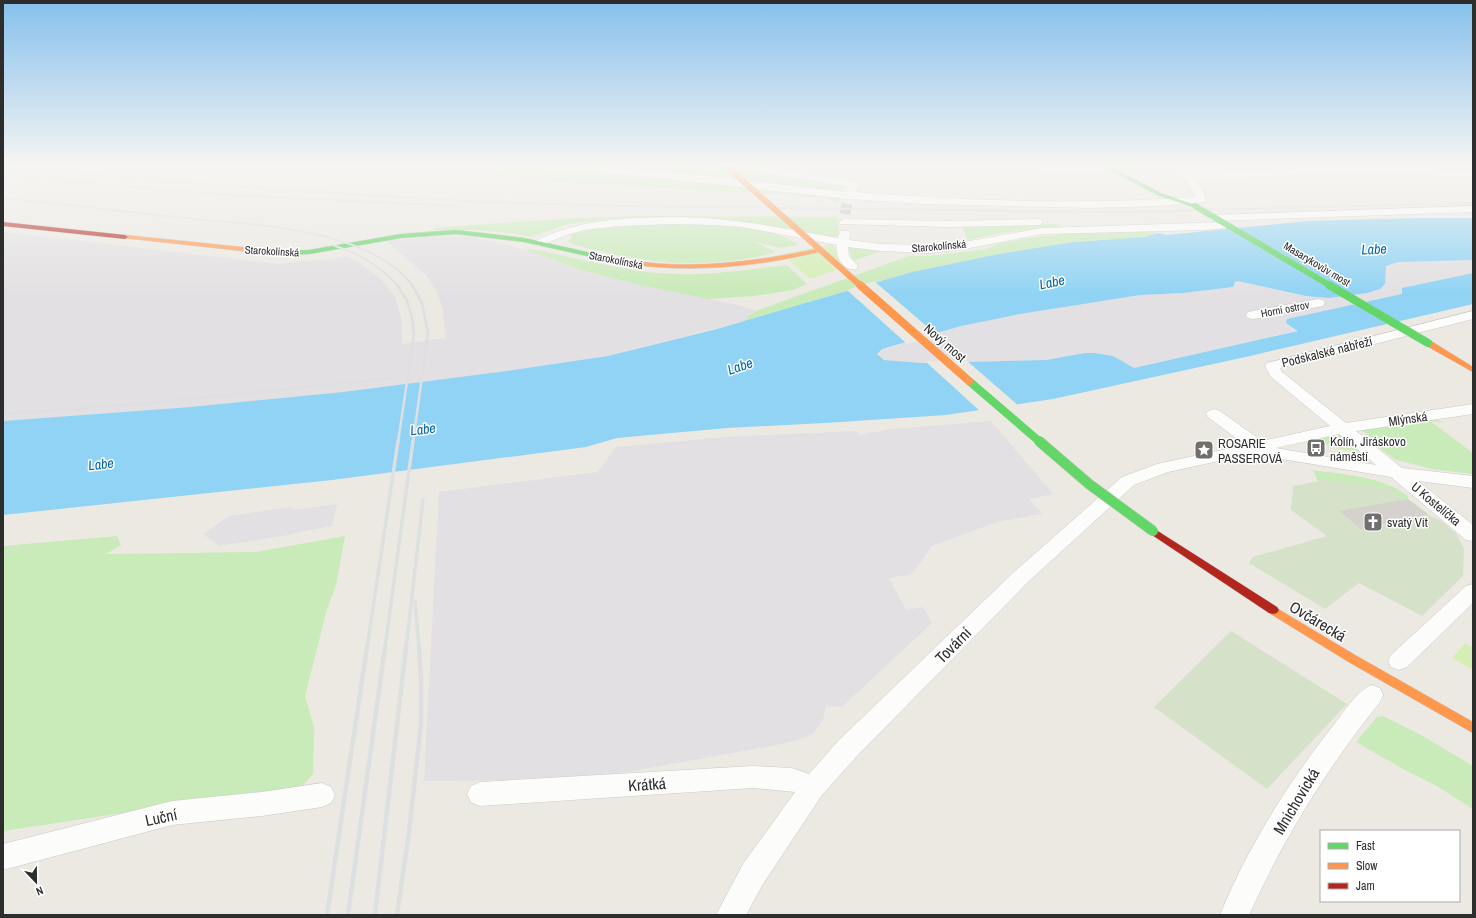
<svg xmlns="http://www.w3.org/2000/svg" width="1476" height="918" font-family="'Archivo Narrow',sans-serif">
<rect width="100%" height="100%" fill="#ece9e3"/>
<g fill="#e2e0e2">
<path d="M 3,232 L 279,264 L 348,257 L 360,263 L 380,278 L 395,297 L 402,321 L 402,344 L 446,338 L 443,309 L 436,290 L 426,275 L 386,241 L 438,236 L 476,237 L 481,240 L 499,243 L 529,251 L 586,272 L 640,285 L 737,305 L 756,311 L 741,322 L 608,356 L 499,372 L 343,392 L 190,407 L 3,421 Z"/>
<path d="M 1473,260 L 1473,273 L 1402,288 L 1402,294 L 1289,319 L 1286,323 L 1299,330 L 1134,368 L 1113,356 L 1094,353 L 1085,353 L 1046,360 L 922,363 L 884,360 L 877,354 L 882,349 L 961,326 L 1020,314 L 1086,303 L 1140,295 L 1183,293 L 1233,287 L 1235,282 L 1238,281 L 1306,296 L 1329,298 L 1375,291 L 1385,284 L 1386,266 L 1398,262 Z"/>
<path d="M 991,421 L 1053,494 L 1029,499 L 1042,514 L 997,522 L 932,546 L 912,574 L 889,578 L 906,610 L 923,607 L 932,623 L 842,707 L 826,706 L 823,720 L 813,734 L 795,741 L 766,747 L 621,773 L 578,779 L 424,781 L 439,492 L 598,472 L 616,447 L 724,437 L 857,431 L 859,435 L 892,429 Z"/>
<path d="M 337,504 L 332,526 L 295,533 L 288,535 L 219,546 L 203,534 L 229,516 L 290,507 L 295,510 Z"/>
</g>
<g fill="#c9eab9">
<path d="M 510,166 L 766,187 L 825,195 L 840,198 L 838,204 L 826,197 L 574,183 L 492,176 L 502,167 Z"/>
<path d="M 661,166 L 712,166 L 717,169 L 776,175 L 843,185 L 845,188 L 840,190 L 833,190 L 679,173 L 667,170 Z"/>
<path d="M 637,216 L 838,217 L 839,235 L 833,237 L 821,237 L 772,226 L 724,219 L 671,218 L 609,219 L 568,224 L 531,237 L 510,233 L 476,230 L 434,230 L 434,228 L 561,219 Z"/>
<path d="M 678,224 C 711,225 772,225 799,245 L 781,248 L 755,242 L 775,252 C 723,268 665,265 612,254 C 596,250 581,248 567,241 L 571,239 L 572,234 C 607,226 642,225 678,224 Z"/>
<path d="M 1059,224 L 1060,226 L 999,233 L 968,240 L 962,227 L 955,227 L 957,225 Z"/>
<path d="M 1147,231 L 1159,233 L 1145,237 L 1074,242 L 912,272 L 741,322 L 756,311 L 909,256 L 930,256 L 986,249 L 1001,243 L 1035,237 L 1072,233 Z"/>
<path d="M 848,246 L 887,249 L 853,261 Z"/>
<path d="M 526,248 C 577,257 628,274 680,274 C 715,275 751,269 787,265 L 807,284 L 793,290 L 753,296 L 708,299 L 640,285 L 584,271 L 529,251 Z"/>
<path d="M 1429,418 L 1446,423 L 1430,421 L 1473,453 L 1473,474 L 1432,469 L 1394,459 L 1372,442 L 1367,434 L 1362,431 L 1364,429 Z"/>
<path d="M 1338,433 L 1361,449 L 1357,452 L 1336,448 L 1335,446 L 1322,444 L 1321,446 L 1299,441 Z"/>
<path d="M 1313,470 C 1345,475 1381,476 1408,496 L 1408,499 L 1404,500 L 1386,489 L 1325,480 L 1318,482 Z"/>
<path d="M 117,536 L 121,545 L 106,554 L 256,552 L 345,536 L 336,585 L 327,609 L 305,696 L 314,727 L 313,774 L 302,786 L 3,831 L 3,546 Z"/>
<path d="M 1383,716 L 1421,735 L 1473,766 L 1473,809 L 1437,786 L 1403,769 L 1356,742 L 1377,717 Z"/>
</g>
<g fill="#d6e1c9">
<path d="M 1325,480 L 1344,482 L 1386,489 L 1432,517 L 1440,520 L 1456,533 L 1464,548 L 1463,576 L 1422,616 L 1359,583 L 1325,609 L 1249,563 L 1253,557 L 1327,536 L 1291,510 L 1293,486 Z"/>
<path d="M 1231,631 L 1347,704 L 1267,789 L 1154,707 Z"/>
</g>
<g fill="#d5eeb6">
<path d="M 832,244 L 847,266 L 810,279 L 782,254 Z"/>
<path d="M 1465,643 L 1473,648 L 1473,670 L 1452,658 Z"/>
</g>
<path fill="#90d3f4" d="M 1418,218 L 1473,218 L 1473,260 L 1398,262 L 1386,266 L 1385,284 L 1380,289 L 1367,293 L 1329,298 L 1306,296 L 1238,281 L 1235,282 L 1233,287 L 1183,293 L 1140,295 L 1020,314 L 961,326 L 882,349 L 877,354 L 884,360 L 922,363 L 1046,360 L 1085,353 L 1094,353 L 1113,356 L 1134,368 L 1298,331 L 1286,323 L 1287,319 L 1402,294 L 1402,288 L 1473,273 L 1473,304 L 1250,356 L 1053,399 L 946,415 L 825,423 L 727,428 L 617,438 L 586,447 L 332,480 L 3,515 L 3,421 L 190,407 L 343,392 L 499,372 L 608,356 L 717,329 L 912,272 L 999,254 L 1074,242 L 1145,237 L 1159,233 L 1167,235 L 1308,221 Z"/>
<g fill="#ece9e3">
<path d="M 874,281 L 937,335 L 907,344 L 847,290 Z"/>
<path d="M 966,360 L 1019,406 L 981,412 L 925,361 Z"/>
</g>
<path fill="#d5d2ce" d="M 1408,499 L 1428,514 L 1361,529 L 1339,511 Z"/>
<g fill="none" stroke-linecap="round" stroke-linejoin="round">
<path stroke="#c6c3bf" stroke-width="11" stroke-dasharray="11 5.5" stroke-linecap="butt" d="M 845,214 L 847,204"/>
<g stroke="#c9c8c8" stroke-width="1">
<g id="street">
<path d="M 546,166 C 646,166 746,181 846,192 L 848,186 L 743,170 L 738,167 L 756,166 L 858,182 L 859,184 L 856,192 C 968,201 1082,205 1195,197 L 1189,184 L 1172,166 L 1183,166 L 1191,174 L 1293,169 L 1295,168 L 1293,166 L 1416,166 L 1436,170 L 1473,170 L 1473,176 L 1436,176 L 1411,171 L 1303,171 L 1296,175 L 1196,180 L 1203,191 L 1206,200 L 1205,202 L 1159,206 L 1093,208 L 924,204 L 849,199 L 641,176 L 551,169 Z"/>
<path d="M 1015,166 L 1111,167 L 1116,170 C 1109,177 1034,170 1020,169 Z"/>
<path d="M 1473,206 L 1473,212 L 1212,221 L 1207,218 L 1212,215 Z"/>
<path d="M 672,217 C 731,217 781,228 838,238 L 840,231 L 848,231 L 850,233 L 849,240 L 881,244 L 930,245 L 970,241 L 1042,228 L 1227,222 L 1233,225 L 1227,228 L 1204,230 L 1042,234 L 970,248 L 930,253 L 881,251 L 848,247 L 849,256 L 858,266 L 856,269 C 844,272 834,256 837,245 L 742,227 L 714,225 L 672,224 L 618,226 L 584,230 L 566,235 L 540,246 L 536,245 L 534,243 L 536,241 C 578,219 625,218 672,217 Z"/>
<path d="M 844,219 L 949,221 L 1039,219 L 1044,222 L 1039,225 L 949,227 L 840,224 L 839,222 Z"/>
<path d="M 1318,299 L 1323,300 L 1325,303 L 1323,306 L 1253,319 L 1248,318 L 1246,315 L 1248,312 L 1253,311 Z"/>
<path d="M 1473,311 L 1473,319 L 1280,368 L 1282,372 L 1346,423 L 1473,404 L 1473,414 L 1356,431 L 1402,468 L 1473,476 L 1473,488 L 1418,481 L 1473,525 L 1473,541 L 1466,540 L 1391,477 L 1251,454 L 1168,472 L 1134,485 L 1028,582 L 856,757 L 822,795 L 763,884 L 746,915 L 716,915 L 743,864 L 795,792 L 753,788 L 480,806 L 471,802 L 467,794 L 471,786 L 480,782 L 753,766 L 792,768 L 809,774 L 838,741 L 1014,572 L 1122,477 L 1157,464 L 1245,445 L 1208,417 L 1206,414 L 1208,411 L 1214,409 L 1220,411 L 1262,441 L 1330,426 L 1271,377 L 1265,366 L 1267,363 ZM 1339,434 L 1376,465 L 1276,448 Z"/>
<path d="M 1473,584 L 1473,603 L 1407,667 L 1399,670 L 1391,667 L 1388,661 L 1391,655 L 1466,586 Z"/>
<path d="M 1372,685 L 1380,688 L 1383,695 L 1380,702 C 1327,768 1284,838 1249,915 L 1220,915 C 1248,846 1290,780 1336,722 C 1346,709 1357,691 1372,685 Z"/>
<path d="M 322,783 L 331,787 L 335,795 L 331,803 L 322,807 L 262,816 L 172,825 L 3,870 L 3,844 L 172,801 L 262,792 Z"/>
</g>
</g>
<g stroke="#c9c8c8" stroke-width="1">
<g id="fast">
<path d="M 1103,166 L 1109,166 L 1161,193 L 1198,206 L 1193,207 L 1157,195 Z"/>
<path d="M 456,230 L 524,238 L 614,258 L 617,260 L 614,262 L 524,242 L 456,234 L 401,238 L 309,254 L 280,255 L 277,253 L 280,251 L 309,250 L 401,234 Z"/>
</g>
</g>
<g stroke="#c9c8c8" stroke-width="1">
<g id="slow">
<path d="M 125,235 L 280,251 L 283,253 L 280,255 L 123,238 L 122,237 Z"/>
<path d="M 821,248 L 824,250 L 823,251 C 753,268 685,274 614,262 L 611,260 L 614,258 C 689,271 747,263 821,248 Z"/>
<path d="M 1425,341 L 1431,341 L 1473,367 L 1473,372 L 1425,345 Z"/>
<path d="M 1273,606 L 1355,655 L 1473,722 L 1473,733 L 1347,661 L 1269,613 L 1267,610 L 1269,607 Z"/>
</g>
</g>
<g stroke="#c9c8c8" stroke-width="1">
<g id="jam">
<path d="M 3,222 L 125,235 L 128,237 L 125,239 L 3,226 Z"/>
<path d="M 1153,528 L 1277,607 L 1279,610 L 1277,613 L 1273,614 L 1269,613 L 1149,533 L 1148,531 L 1149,529 Z"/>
</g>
</g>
<use href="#street" fill="#fcfcfb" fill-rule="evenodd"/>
<use href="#fast" fill="#63d668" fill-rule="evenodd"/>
<use href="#slow" fill="#ff974d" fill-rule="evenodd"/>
<use href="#jam" fill="#b3261e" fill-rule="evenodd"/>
<g stroke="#dedfe0" stroke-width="2">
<path d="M 53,166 L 71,168"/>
<path d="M 3,168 L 171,182 L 348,194 L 483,202 L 623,206 L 1122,212 L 1473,203"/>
<path d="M 3,176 L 230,195 L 457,206"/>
<path d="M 3,198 C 60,204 118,211 175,217 C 245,225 367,225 413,286"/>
<path d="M 816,201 L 819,201"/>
<path d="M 333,245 C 358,254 380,265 398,286"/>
</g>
<g stroke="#dedfe0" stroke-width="2.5">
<path d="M 397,285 L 407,301 L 412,317 L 414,335 L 398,442"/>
<path d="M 412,285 L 422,303 L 428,333 L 413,442"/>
<path d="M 3,414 L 152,403 L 394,378"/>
</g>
<g stroke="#dedfe0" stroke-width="3.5">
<path d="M 415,601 L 419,648"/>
<path d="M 367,648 L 398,441"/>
<path d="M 385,648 L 413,441"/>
<path d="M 406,648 L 423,500"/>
</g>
<g stroke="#dedfe0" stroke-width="4.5">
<path d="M 327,915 L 367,647"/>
<path d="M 348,915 L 385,647"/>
<path d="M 375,915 L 406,647"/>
<path d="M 397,915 L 409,832 L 421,724 L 421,679 L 419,647"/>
</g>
<g stroke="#c9c8c8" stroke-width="6" stroke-linecap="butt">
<path id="fast-bridge-far2" d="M 1195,206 L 1331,286"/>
</g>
<g stroke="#c9c8c8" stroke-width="8" stroke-linecap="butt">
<g id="fast-bridge-far1">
<path d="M 1329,285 L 1428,343"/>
<path d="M 969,381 L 1040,442"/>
</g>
</g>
<g stroke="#c9c8c8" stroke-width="11" stroke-linecap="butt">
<path id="fast-bridge" d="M 1039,441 L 1089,484 L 1153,531"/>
</g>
<g stroke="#c9c8c8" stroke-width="6" stroke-linecap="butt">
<path id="slow-bridge-far1" d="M 726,166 L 861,286"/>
</g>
<g stroke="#c9c8c8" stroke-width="8" stroke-linecap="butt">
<path id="slow-bridge" d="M 860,285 L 969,381"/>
</g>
<use href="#fast-bridge-far2" stroke="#63d668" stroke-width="6"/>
<use href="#fast-bridge-far1" stroke="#63d668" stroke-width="8"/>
<use href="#fast-bridge" stroke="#63d668" stroke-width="10"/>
<use href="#slow-bridge-far1" stroke="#ff974d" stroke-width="6"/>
<use href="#slow-bridge" stroke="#ff974d" stroke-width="8"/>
</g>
<linearGradient id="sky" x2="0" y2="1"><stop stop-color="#85c0ed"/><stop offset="0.56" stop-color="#f6f5f2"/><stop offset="1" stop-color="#f6f5f2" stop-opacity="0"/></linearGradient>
<rect width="1476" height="295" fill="url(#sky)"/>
<defs>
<g id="bus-square" transform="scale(1)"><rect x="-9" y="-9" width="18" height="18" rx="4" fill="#706f6d" stroke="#fff"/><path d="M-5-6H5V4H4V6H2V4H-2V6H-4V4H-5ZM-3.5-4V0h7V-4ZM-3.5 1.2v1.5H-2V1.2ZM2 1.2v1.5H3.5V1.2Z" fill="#fff"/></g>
<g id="sight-square" transform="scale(1)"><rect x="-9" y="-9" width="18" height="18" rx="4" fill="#706f6d" stroke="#fff"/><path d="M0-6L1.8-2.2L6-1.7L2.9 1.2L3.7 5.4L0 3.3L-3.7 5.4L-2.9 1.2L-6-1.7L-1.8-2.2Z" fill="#fff"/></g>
<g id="church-square" transform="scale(1)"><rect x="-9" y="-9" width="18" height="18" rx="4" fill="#706f6d" stroke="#fff"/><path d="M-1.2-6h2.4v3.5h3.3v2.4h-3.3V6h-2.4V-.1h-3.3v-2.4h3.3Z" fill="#fff"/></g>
</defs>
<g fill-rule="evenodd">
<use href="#bus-square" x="1316" y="448"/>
<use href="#sight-square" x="1204" y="450"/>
<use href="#church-square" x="1373" y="522"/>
</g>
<g text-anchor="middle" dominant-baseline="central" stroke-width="3" stroke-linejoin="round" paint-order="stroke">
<g font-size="11" fill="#2d2d2d" stroke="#fff">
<text transform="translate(939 246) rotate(-5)">Starokolínská</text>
<text transform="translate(272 251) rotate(3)">Starokolínská</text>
<text transform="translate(616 260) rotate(11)">Starokolínská</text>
<text transform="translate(1317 264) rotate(31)">Masarykovův most</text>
<text transform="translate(1285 309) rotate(-11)">Horní ostrov</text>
</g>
<g font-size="13" fill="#2d2d2d" stroke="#fff">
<text transform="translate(945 343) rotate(41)">Nový most</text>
<text transform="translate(1327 352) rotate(-14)">Podskalské nábřeží</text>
<text transform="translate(1408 419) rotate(-8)">Mlýnská</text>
<text transform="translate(1436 504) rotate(40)">U Kostelíčka</text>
</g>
<g font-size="13" fill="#2d2d2d" stroke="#fff" text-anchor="start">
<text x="1330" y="441">Kolín, Jiráskovo<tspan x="1330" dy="15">náměstí</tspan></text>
<text x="1218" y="443">ROSARIE<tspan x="1218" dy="15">PASSEROVÁ</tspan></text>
<text x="1387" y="522">svatý Vít</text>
</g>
<g font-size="14" font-style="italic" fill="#0065ae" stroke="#fff">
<text transform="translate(1374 249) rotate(-2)">Labe</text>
<text transform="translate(1052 282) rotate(-12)">Labe</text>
<text transform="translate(740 366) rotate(-19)">Labe</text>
<text transform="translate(423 429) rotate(-6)">Labe</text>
<text transform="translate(101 464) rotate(-6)">Labe</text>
</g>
<g font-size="16" fill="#2d2d2d" stroke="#fff">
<text transform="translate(1318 621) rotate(31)">Ovčárecká</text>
<text transform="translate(953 645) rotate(-45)">Tovární</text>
<text transform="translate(647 784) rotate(-4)">Krátká</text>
<text transform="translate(1296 801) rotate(-59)">Mnichovická</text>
<text transform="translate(161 817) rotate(-12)">Luční</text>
</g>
</g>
<rect width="1476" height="918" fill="none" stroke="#2d2d2d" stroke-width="8"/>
<rect x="1320" y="830" width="140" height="72" fill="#ffffff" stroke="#ababab"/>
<rect x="1328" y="843" width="20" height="6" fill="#63d668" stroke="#ababab"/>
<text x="1356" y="850" font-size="12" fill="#2d2d2d">Fast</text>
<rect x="1328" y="863" width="20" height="6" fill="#ff974d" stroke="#ababab"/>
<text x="1356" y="870" font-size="12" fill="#2d2d2d">Slow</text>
<rect x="1328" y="883" width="20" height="6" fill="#b3261e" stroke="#ababab"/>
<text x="1356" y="890" font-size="12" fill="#2d2d2d">Jam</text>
<g transform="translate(36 882) rotate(158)" stroke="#ffffff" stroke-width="3" paint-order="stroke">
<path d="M0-3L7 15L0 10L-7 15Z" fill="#2d2d2d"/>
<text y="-6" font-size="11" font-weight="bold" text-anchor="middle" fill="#2d2d2d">N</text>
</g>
</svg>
